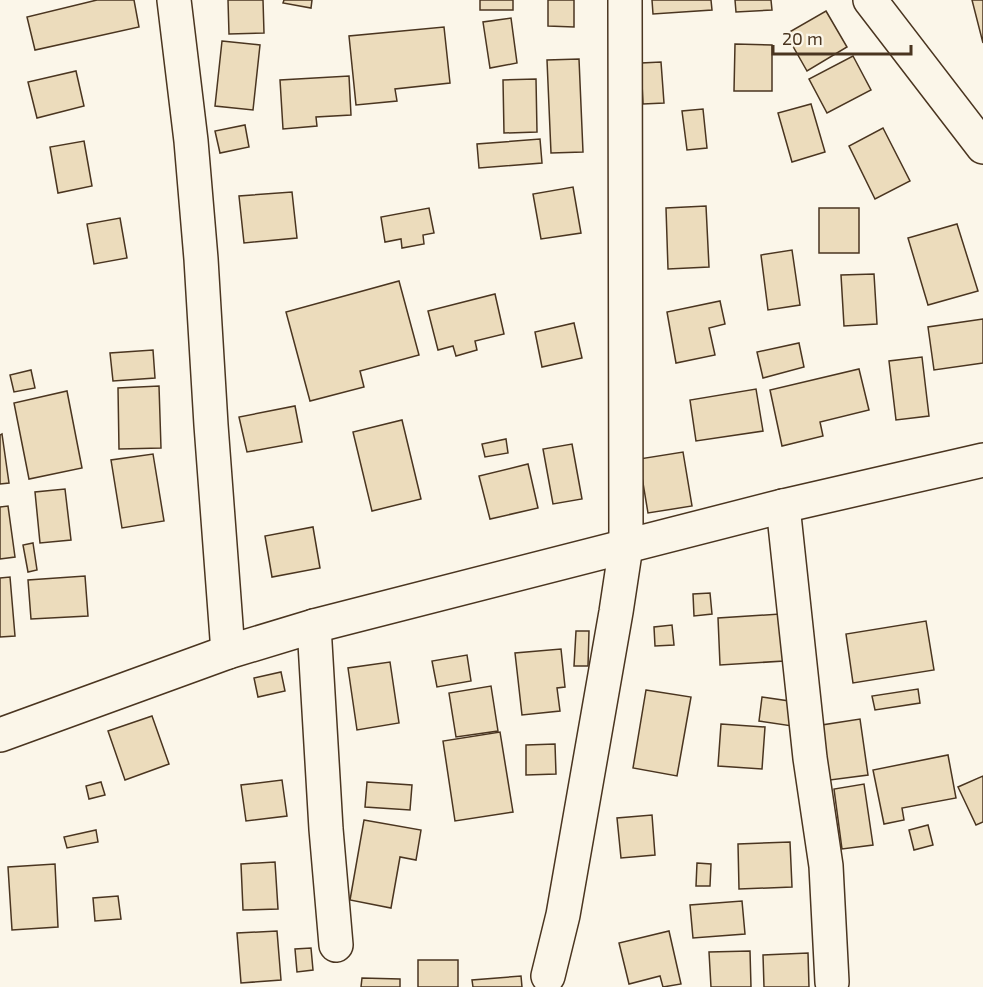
<svg xmlns="http://www.w3.org/2000/svg" width="983" height="987" font-family="'Exo 2',sans-serif">
<rect width="100%" height="100%" fill="#fbf6e9"/>
<g fill="#ecdcbc" stroke="#4a3520" stroke-width="1.5">
<path d="M 97,0 L 134,0 L 139,27 L 35,50 L 27,17 Z"/>
<path d="M 228,0 L 263,0 L 264,33 L 229,34 Z"/>
<path d="M 284,0 L 312,0 L 311,8 L 283,3 Z"/>
<rect x="480" y="0" width="33" height="10"/>
<path d="M 548,0 L 574,0 L 574,27 L 548,26 Z"/>
<path d="M 652,0 L 711,0 L 712,10 L 653,14 Z"/>
<path d="M 735,0 L 771,0 L 772,10 L 736,12 Z"/>
<path d="M 972,0 L 983,0 L 983,43 Z"/>
<path d="M 826,11 L 847,47 L 807,71 L 786,34 Z"/>
<path d="M 511,18 L 517,63 L 490,68 L 483,22 Z"/>
<path d="M 444,27 L 450,83 L 395,89 L 397,101 L 356,105 L 349,36 Z"/>
<path d="M 222,41 L 260,45 L 253,110 L 215,106 Z"/>
<path d="M 735,44 L 772,45 L 772,91 L 734,91 Z"/>
<path d="M 853,56 L 871,90 L 827,113 L 809,79 Z"/>
<path d="M 579,59 L 583,152 L 551,153 L 547,60 Z"/>
<path d="M 661,62 L 664,103 L 643,104 L 641,63 Z"/>
<path d="M 76,71 L 84,106 L 37,118 L 28,82 Z"/>
<path d="M 349,76 L 351,115 L 316,117 L 317,126 L 283,129 L 280,80 Z"/>
<path d="M 536,79 L 537,132 L 504,133 L 503,80 Z"/>
<path d="M 811,104 L 825,152 L 792,162 L 778,113 Z"/>
<path d="M 703,109 L 707,148 L 687,150 L 682,111 Z"/>
<path d="M 245,125 L 249,147 L 220,153 L 215,131 Z"/>
<path d="M 883,128 L 910,181 L 875,199 L 849,146 Z"/>
<path d="M 540,139 L 542,163 L 479,168 L 477,144 Z"/>
<path d="M 84,141 L 92,186 L 58,193 L 50,147 Z"/>
<path d="M 573,187 L 581,233 L 541,239 L 533,194 Z"/>
<path d="M 292,192 L 297,238 L 244,243 L 239,196 Z"/>
<path d="M 706,206 L 709,267 L 668,269 L 666,208 Z"/>
<path d="M 429,208 L 434,233 L 423,235 L 424,244 L 402,248 L 401,239 L 385,242 L 381,217 Z"/>
<rect x="819" y="208" width="40" height="45"/>
<path d="M 120,218 L 127,258 L 94,264 L 87,224 Z"/>
<path d="M 957,224 L 978,291 L 928,305 L 908,238 Z"/>
<path d="M 792,250 L 800,305 L 768,310 L 761,255 Z"/>
<path d="M 874,274 L 877,324 L 844,326 L 841,275 Z"/>
<path d="M 399,281 L 419,355 L 360,371 L 364,387 L 310,401 L 286,312 Z"/>
<path d="M 495,294 L 504,334 L 475,341 L 477,350 L 456,356 L 453,346 L 438,350 L 428,311 Z"/>
<path d="M 720,301 L 725,324 L 709,328 L 715,355 L 676,363 L 667,312 Z"/>
<path d="M 983,319 L 983,363 L 934,370 L 928,327 Z"/>
<path d="M 574,323 L 582,358 L 542,367 L 535,332 Z"/>
<path d="M 799,343 L 804,367 L 763,378 L 757,352 Z"/>
<path d="M 153,350 L 155,378 L 113,381 L 110,353 Z"/>
<path d="M 922,357 L 929,416 L 896,420 L 889,361 Z"/>
<path d="M 859,369 L 869,410 L 820,422 L 823,436 L 782,446 L 770,390 Z"/>
<path d="M 31,370 L 35,388 L 14,392 L 10,375 Z"/>
<path d="M 159,386 L 161,448 L 119,449 L 118,388 Z"/>
<path d="M 756,389 L 763,431 L 696,441 L 690,400 Z"/>
<path d="M 67,391 L 82,468 L 29,479 L 14,403 Z"/>
<path d="M 295,406 L 302,442 L 247,452 L 239,417 Z"/>
<path d="M 402,420 L 421,499 L 372,511 L 353,432 Z"/>
<path d="M 2,434 L 9,483 L 0,484 L 0,435 Z"/>
<path d="M 506,439 L 508,453 L 485,457 L 482,444 Z"/>
<path d="M 572,444 L 582,499 L 553,504 L 543,449 Z"/>
<path d="M 683,452 L 692,506 L 648,513 L 639,459 Z"/>
<path d="M 153,454 L 164,521 L 122,528 L 111,460 Z"/>
<path d="M 528,464 L 538,508 L 490,519 L 479,476 Z"/>
<path d="M 65,489 L 71,540 L 40,543 L 35,492 Z"/>
<path d="M 8,506 L 15,557 L 0,559 L 0,507 Z"/>
<path d="M 313,527 L 320,568 L 272,577 L 265,536 Z"/>
<path d="M 33,543 L 37,570 L 28,572 L 23,545 Z"/>
<path d="M 85,576 L 88,616 L 31,619 L 28,580 Z"/>
<path d="M 10,577 L 15,636 L 0,637 L 0,578 Z"/>
<path d="M 710,593 L 712,614 L 694,616 L 693,594 Z"/>
<path d="M 780,614 L 784,661 L 720,665 L 718,618 Z"/>
<path d="M 926,621 L 934,670 L 853,683 L 846,634 Z"/>
<path d="M 672,625 L 674,645 L 655,646 L 654,627 Z"/>
<path d="M 576,631 L 589,631 L 588,666 L 574,666 Z"/>
<path d="M 561,649 L 565,687 L 557,688 L 560,711 L 522,715 L 515,653 Z"/>
<path d="M 467,655 L 471,681 L 437,687 L 432,661 Z"/>
<path d="M 390,662 L 399,723 L 357,730 L 348,668 Z"/>
<path d="M 281,672 L 285,691 L 258,697 L 254,678 Z"/>
<path d="M 491,686 L 498,731 L 456,737 L 449,693 Z"/>
<path d="M 918,689 L 920,703 L 875,710 L 872,696 Z"/>
<path d="M 646,690 L 691,697 L 677,776 L 633,768 Z"/>
<path d="M 762,697 L 796,702 L 792,726 L 759,721 Z"/>
<path d="M 152,716 L 169,764 L 125,780 L 108,731 Z"/>
<path d="M 860,719 L 868,775 L 830,780 L 822,725 Z"/>
<path d="M 721,724 L 765,727 L 762,769 L 718,766 Z"/>
<path d="M 500,732 L 513,812 L 455,821 L 443,741 Z"/>
<path d="M 555,744 L 556,774 L 526,775 L 526,745 Z"/>
<path d="M 948,755 L 956,798 L 902,808 L 904,820 L 884,824 L 873,770 Z"/>
<path d="M 983,776 L 983,822 L 976,825 L 958,787 Z"/>
<path d="M 282,780 L 287,816 L 246,821 L 241,785 Z"/>
<path d="M 101,782 L 105,795 L 89,799 L 86,786 Z"/>
<path d="M 367,782 L 412,785 L 410,810 L 365,807 Z"/>
<path d="M 864,784 L 873,845 L 842,849 L 834,789 Z"/>
<path d="M 652,815 L 655,855 L 621,858 L 617,818 Z"/>
<path d="M 364,820 L 421,830 L 416,860 L 400,857 L 391,908 L 350,900 Z"/>
<path d="M 928,825 L 933,845 L 914,850 L 909,830 Z"/>
<path d="M 96,830 L 98,842 L 67,848 L 64,837 Z"/>
<path d="M 790,842 L 792,887 L 739,889 L 738,844 Z"/>
<path d="M 275,862 L 278,909 L 243,910 L 241,864 Z"/>
<path d="M 697,863 L 711,864 L 710,886 L 696,886 Z"/>
<path d="M 55,864 L 58,927 L 12,930 L 8,867 Z"/>
<path d="M 118,896 L 121,919 L 95,921 L 93,898 Z"/>
<path d="M 742,901 L 745,934 L 693,938 L 690,905 Z"/>
<path d="M 277,931 L 281,980 L 241,983 L 237,933 Z"/>
<path d="M 669,931 L 681,984 L 663,987 L 660,976 L 629,984 L 619,943 Z"/>
<path d="M 311,948 L 313,970 L 297,972 L 295,949 Z"/>
<path d="M 750,951 L 751,987 L 711,987 L 709,952 Z"/>
<path d="M 808,953 L 809,987 L 764,987 L 763,955 Z"/>
<rect x="418" y="960" width="40" height="27"/>
<path d="M 521,976 L 522,987 L 473,987 L 472,980 Z"/>
<path d="M 362,978 L 400,979 L 400,987 L 361,987 Z"/>
</g>
<g fill="none" stroke-linecap="round" stroke-linejoin="round">
<g stroke="#4a3520" stroke-width="36">
<g id="minor">
<path d="M 174,0 L 191,141 L 201,259 L 211,425 L 228,652"/>
<path d="M 870,0 L 983,147"/>
<path d="M 783,506 L 810,758 L 826,866 L 832,982"/>
<path d="M 314,626 L 326,829 L 336,945"/>
<path d="M 0,735 L 228,652 L 314,626 L 783,506 L 983,460"/>
<path d="M 548,976 L 563,915 L 616,612 L 626,546 L 625,0"/>
</g>
</g>
<use href="#minor" stroke="#fbf6e9" stroke-width="33"/>
</g>
<path d="M773 45v9h138v-9" fill="none" stroke="#4a3520" stroke-width="3"/>
<text x="782" y="45" font-size="18" fill="#4a3520" stroke="#fbf6e9" stroke-width="4.5" paint-order="stroke">20 m</text>
</svg>
